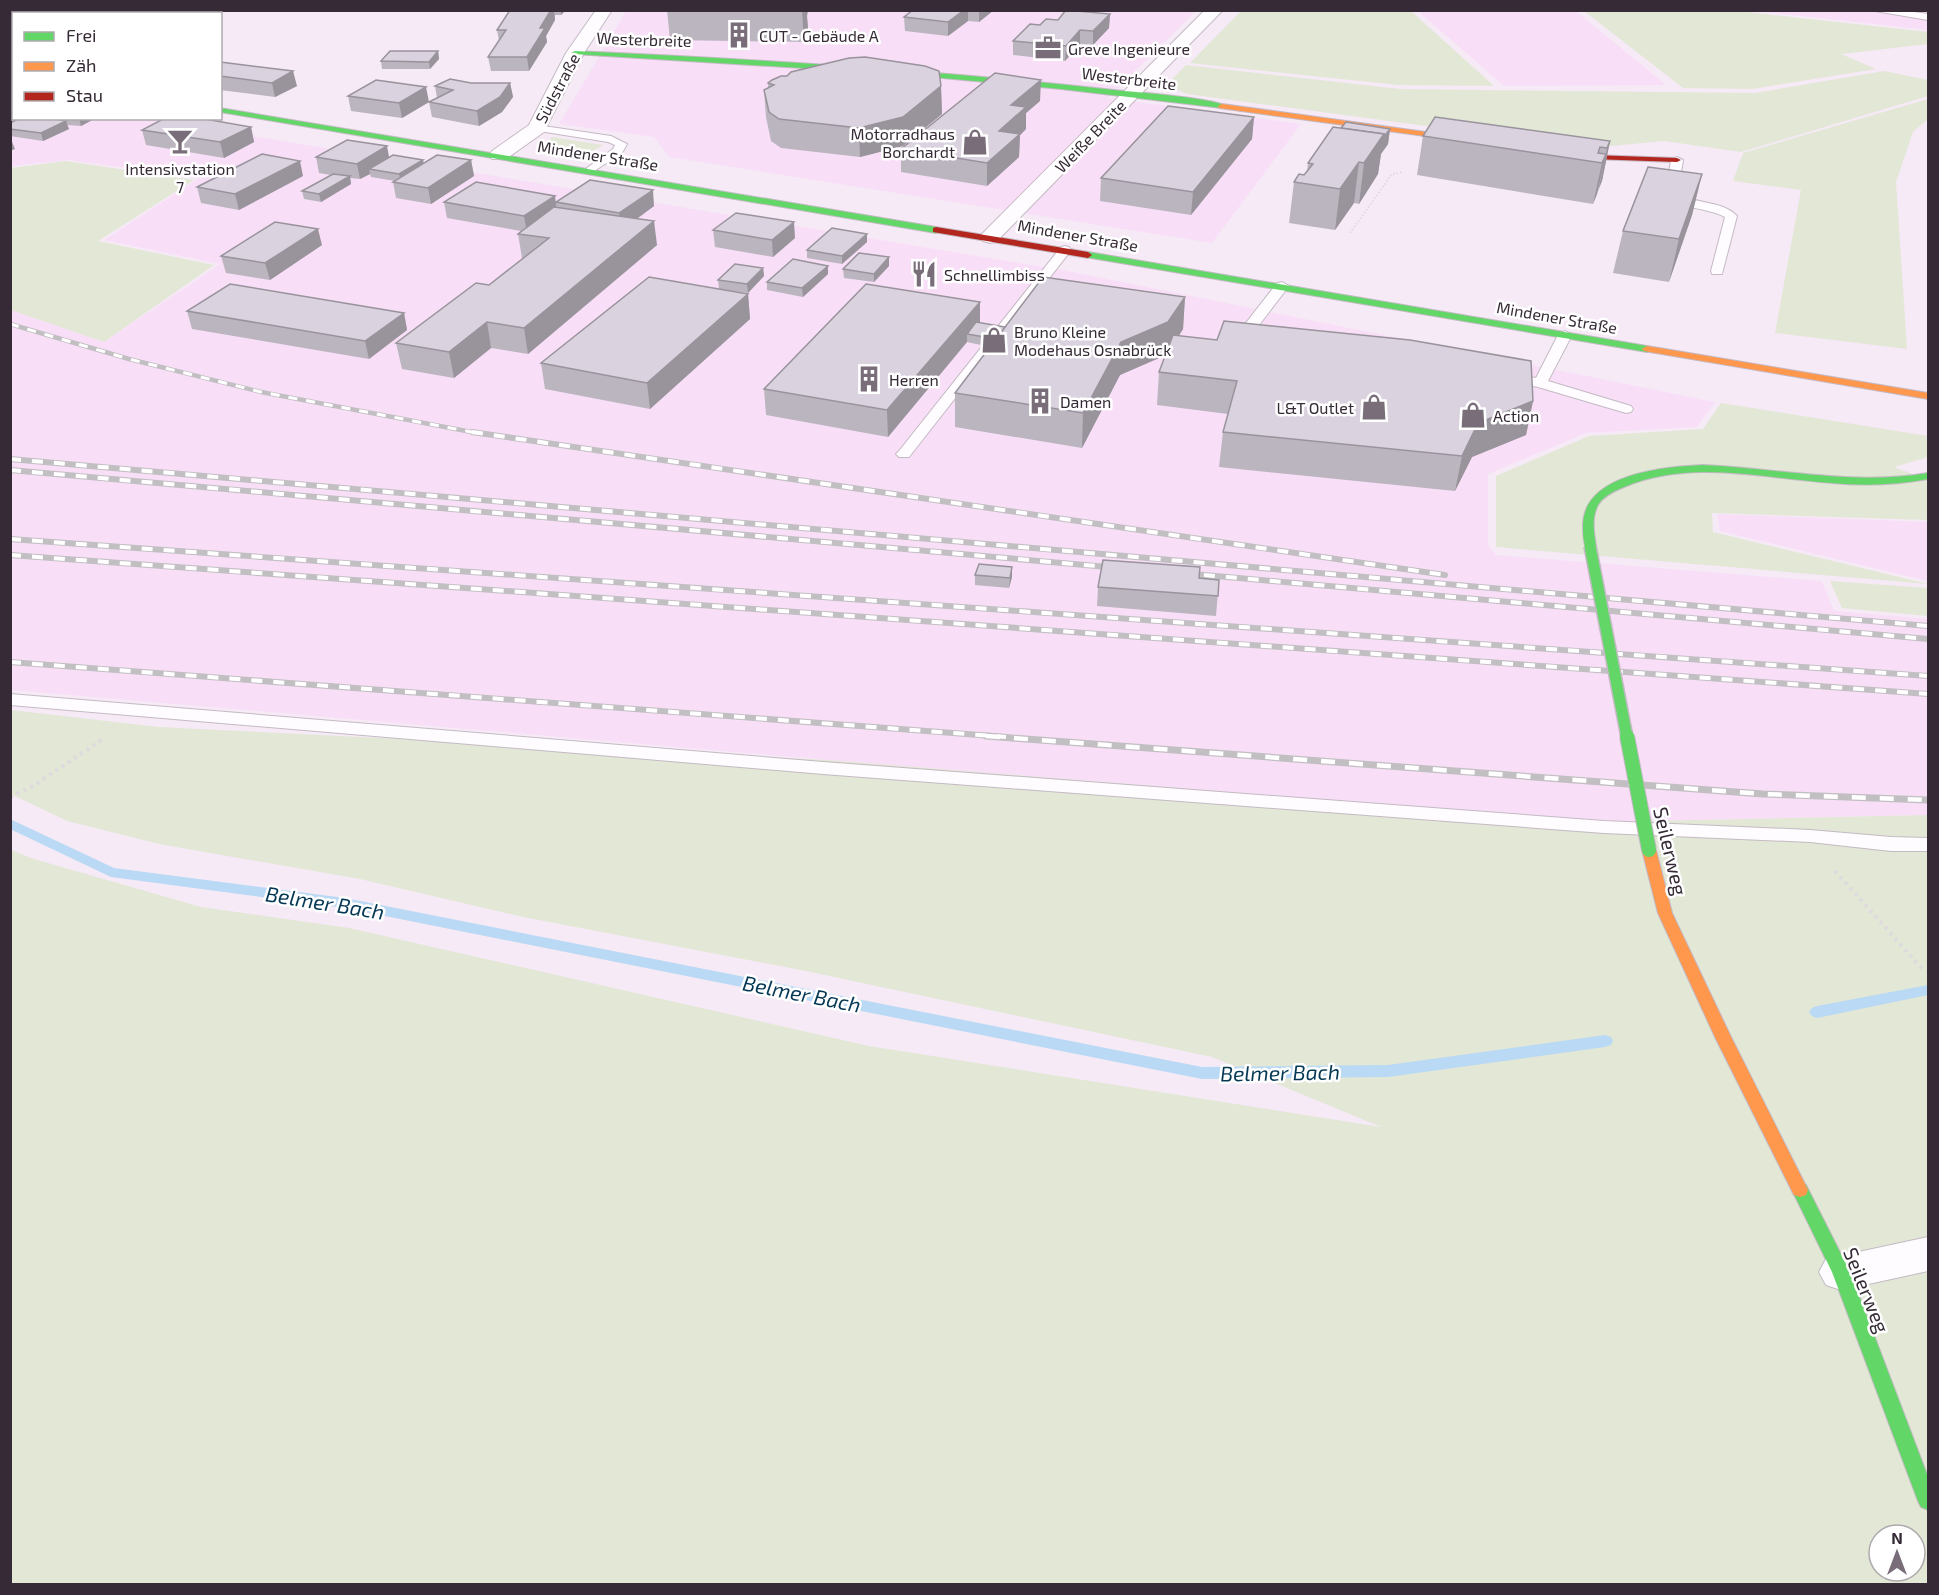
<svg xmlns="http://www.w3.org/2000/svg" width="1939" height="1595" font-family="'Exo 2',sans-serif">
<rect width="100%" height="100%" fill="#f6eaf6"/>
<g fill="#f8dff7">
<path d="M 1197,10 L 1108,98 L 1301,124 L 1212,243 L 669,157 L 654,137 L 559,124 L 626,11 Z"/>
<path d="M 1418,11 L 1576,11 L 1666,85 L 1504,86 Z"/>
<path d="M 1755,11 L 1928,11 L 1928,30 Z"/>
<path d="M 13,110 L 14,118 L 150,119 L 1068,271 L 1715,402 L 1697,427 L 1586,433 L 1488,474 L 1488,545 L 1496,555 L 1822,581 L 1834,611 L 1928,619 L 1928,815 L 1602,822 L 828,760 L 11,690 L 11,310 L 104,342 L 220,264 L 104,240 L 199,178 L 68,160 L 11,166 L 11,112 Z"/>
<path d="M 1717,514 L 1928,522 L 1928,581 L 1720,531 Z"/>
</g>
<g fill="#e2e7d6" fill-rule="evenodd">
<path d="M 1241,11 L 1411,11 L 1494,86 L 1398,85 L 1190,63 Z"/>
<path d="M 1584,11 L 1738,11 L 1928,32 L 1928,44 L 1841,54 L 1876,69 L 1752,89 L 1683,88 Z"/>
<path d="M 1186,65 L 1400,89 L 1755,93 L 1884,71 L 1928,80 L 1928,96 L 1741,152 L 1664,141 L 1590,148 L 1187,94 L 1166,85 Z"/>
<path d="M 1928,99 L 1928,119 L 1913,132 L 1896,182 L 1907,349 L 1775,333 L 1801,190 L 1733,181 L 1743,153 Z"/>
<path d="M 552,137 L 603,145 L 593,151 L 546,144 Z"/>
<path d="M 65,161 L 194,180 L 98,241 L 214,265 L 104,342 L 11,310 L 11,168 Z"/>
<path d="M 1721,403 L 1928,436 L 1928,457 L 1894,467 L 1928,480 L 1928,520 L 1712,513 L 1713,532 L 1928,584 L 1496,547 L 1496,476 L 1589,436 L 1703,429 Z"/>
<path d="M 1830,581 L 1928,588 L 1928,616 L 1842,608 Z"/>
<path d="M 11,710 L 159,727 L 828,760 L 1602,822 L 1928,815 L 1928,1584 L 11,1584 L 11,850 L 34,859 L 201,907 L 349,928 L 869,1046 L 1381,1127 L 1212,1057 L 801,970 L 523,917 L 360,879 L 159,844 L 67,821 L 11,794 ZM 1879,1535 L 1915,1535 L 1915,1571 L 1879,1571 Z"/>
</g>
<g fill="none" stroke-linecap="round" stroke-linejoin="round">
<g fill="#bad9f5" fill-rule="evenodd">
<path d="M 10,819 L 114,868 L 345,898 L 1202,1067 L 1388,1065 L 1605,1035 L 1611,1037 L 1613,1041 L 1611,1045 L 1605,1047 L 1388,1077 L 1202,1079 L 345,908 L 111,877 L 10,829 Z"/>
<path d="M 1928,985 L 1928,995 L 1817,1018 L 1812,1016 L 1809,1012 L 1812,1008 L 1817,1006 Z"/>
</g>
<g stroke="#c4bac4" stroke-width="2">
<g id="lane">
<path d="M 1869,10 L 1900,10 L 1928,14 L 1928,20 Z"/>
<path d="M 537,125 L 611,136 L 627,144 L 622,153 L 591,173 L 587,172 L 587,168 L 613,149 L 615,145 L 608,142 L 533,130 L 531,128 Z"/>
<path d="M 1677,157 L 1683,160 L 1678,193 C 1696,205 1722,200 1737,216 L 1722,274 L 1712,274 L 1711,271 L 1725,217 C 1706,207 1681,210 1666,194 L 1671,160 Z"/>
<path d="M 1065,246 L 1069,247 L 1071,250 L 1069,253 L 909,457 L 899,457 L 896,454 L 899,451 L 1061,247 Z"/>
<path d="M 1282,282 L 1289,286 L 1256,329 L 1267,331 L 1269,334 L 1267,337 L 1242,334 L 1240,331 L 1242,328 L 1277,283 Z"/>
<path d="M 1565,331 L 1572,335 L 1548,381 L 1631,406 L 1633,409 L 1631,412 L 1626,413 L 1538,387 L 1502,380 L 1500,377 L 1502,374 L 1507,373 L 1536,378 L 1558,335 Z"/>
<path d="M 10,694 L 823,762 L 1604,821 L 1810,830 L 1891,837 L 1928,838 L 1928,851 L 1891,851 L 1810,842 L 1604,833 L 823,774 L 10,705 Z"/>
</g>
</g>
<g stroke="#c4bac4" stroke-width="2">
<g id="street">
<path d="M 596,10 L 612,10 L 584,53 L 544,132 L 506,159 L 492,159 L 489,155 L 492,151 L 529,125 L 566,53 Z"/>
<path d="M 1205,10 L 1223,10 L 997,241 L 990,243 L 983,241 L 979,237 L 983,233 Z"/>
<path d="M 1928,1237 L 1928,1271 L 1841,1290 L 1826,1285 L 1819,1272 L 1826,1259 Z"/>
</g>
</g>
<g stroke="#c4bac4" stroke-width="2">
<g id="fast">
<path d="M 575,51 C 755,59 935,70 1114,90 C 1134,92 1213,98 1226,106 L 1222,108 L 1061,89 L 899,74 L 573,54 L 571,53 Z"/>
<path d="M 10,74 L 14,75 L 14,79 L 10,78 Z"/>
<path d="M 220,108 L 936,227 L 940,230 L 936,233 L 220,112 Z"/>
<path d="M 1088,252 L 1647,346 L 1652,349 L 1647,352 L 1085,257 L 1084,255 Z"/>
<path d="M 1702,465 C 1778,468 1852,486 1928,473 L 1928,479 C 1896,485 1865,486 1832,483 C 1762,478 1691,459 1624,487 C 1614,491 1603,496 1598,505 C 1591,518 1594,533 1596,546 L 1594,548 L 1586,548 C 1583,541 1583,533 1583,525 C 1584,474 1663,467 1702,465 Z"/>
<path d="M 1800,1183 L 1806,1185 L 1850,1272 L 1928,1477 L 1928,1510 L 1921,1507 L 1918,1501 L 1832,1272 L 1792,1190 L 1794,1185 Z"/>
</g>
</g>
<g stroke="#c4bac4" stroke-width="2">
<g id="slow">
<path d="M 1222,104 L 1469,138 L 1473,140 L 1469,142 L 1219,108 L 1218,106 Z"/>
<path d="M 1647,346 L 1928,393 L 1928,399 L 1644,351 L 1642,349 Z"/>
<path d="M 1649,845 L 1656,850 L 1672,913 L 1731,1037 L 1808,1190 L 1806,1195 L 1800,1197 L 1794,1195 L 1715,1037 L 1658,913 L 1642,850 Z"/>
</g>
</g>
<g stroke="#c4bac4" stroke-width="2">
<g id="jam">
<path d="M 1561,151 L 1592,155 L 1677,158 L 1681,160 L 1677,162 L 1592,159 L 1558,155 L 1557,153 Z"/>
<path d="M 936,227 L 1088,252 L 1092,255 L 1088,258 L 933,232 L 933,228 Z"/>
</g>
</g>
<path stroke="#dedade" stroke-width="2" stroke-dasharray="1.5 2" stroke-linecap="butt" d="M 1350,233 L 1392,174 L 1403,172"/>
<g stroke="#dedade" stroke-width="4" stroke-dasharray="3 4.5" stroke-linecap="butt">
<path d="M 10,797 L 33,786 L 103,739"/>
<path d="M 1835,871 L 1924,971"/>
</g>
<use href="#lane" fill="#fefcfe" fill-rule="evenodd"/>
<use href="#street" fill="#fefcfe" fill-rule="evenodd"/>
<use href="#fast" fill="#63d668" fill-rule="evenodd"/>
<use href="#slow" fill="#ff974d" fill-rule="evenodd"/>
<use href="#jam" fill="#b3261e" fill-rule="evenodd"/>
<g stroke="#c1bfc1" stroke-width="4.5">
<path id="rail-far2" d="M 10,324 L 129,359 L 261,392 L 482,434"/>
</g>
<g stroke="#c1bfc1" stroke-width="6">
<g id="rail-far1">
<path d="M 472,432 L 1445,575"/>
<path d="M 10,459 L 1928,626"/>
<path d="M 10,470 L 1119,568"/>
<path d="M 10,539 L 1928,676"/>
<path d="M 10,555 L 1928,694"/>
<path d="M 1182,573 L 1928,639"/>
<path d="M 10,662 L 1006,737"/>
</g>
</g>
<g stroke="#c1bfc1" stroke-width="7">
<path id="rail" d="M 986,736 L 1763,794 L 1928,800"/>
</g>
<use href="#rail-far2" stroke="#fff" stroke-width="3" stroke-dasharray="9" stroke-linecap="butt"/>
<use href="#rail-far1" stroke="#fff" stroke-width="4" stroke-dasharray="11" stroke-linecap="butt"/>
<use href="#rail" stroke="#fff" stroke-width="4.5" stroke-dasharray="14" stroke-linecap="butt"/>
<g stroke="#c4bac4" stroke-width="14" stroke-linecap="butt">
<path id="fast-bridge-far1" d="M 1590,546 L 1627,737"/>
</g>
<g stroke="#c4bac4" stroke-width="16" stroke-linecap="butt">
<path id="fast-bridge" d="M 1627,736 L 1649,850"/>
</g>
<use href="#fast-bridge-far1" stroke="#63d668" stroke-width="11"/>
<use href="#fast-bridge" stroke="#63d668" stroke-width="14"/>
</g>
<g fill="#bbb5c0">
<path d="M 494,10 L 566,10 L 561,15 L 555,15 L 555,20 L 546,36 L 547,42 L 529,71 L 491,71 L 488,57 L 499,41 L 497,30 L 509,12 L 494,12 Z"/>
<path d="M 667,10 L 808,10 L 807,16 L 808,29 L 804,42 L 670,40 Z"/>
<path d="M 913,10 L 994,10 L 979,22 L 968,21 L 948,36 L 905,31 L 904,17 Z"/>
<path d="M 10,12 L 14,14 L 14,46 L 10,46 Z"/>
<path d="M 1110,14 L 1109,28 L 1093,45 L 1080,44 L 1065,61 L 1013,55 L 1013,41 L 1040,25 L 1058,20 Z"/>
<path d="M 438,51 L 439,59 L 430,69 L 382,69 L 381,61 Z"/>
<path d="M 220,62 L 297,86 L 275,97 L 220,90 Z"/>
<path d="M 471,83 L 510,83 L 513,97 L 502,112 L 479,126 L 432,117 L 429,102 L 437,98 L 435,86 Z"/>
<path d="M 768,83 L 941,86 L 942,114 L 903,146 L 860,157 L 781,148 L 771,141 L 766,117 L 764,90 L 768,88 Z"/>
<path d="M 348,96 L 429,102 L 402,118 L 351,111 Z"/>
<path d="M 1040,101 L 1026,113 L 1026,129 L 1020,135 L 1019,157 L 987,186 L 901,172 L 901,149 Z"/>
<path d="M 1254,117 L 1252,139 L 1191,215 L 1100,201 L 1101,178 Z"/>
<path d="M 20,118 L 96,118 L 81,126 L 67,125 L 69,129 L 43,141 L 10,136 L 10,123 Z"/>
<path d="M 251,127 L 254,142 L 224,158 L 146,145 L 142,130 Z"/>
<path d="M 1341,128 L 1390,129 L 1388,144 L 1381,154 L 1378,174 L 1359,204 L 1354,203 L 1335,230 L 1289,223 L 1294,182 L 1304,175 L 1307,171 L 1308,163 Z"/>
<path d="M 1423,136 L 1610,141 L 1602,181 L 1593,204 L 1417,175 Z"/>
<path d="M 316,157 L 390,157 L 424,163 L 471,160 L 474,176 L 431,204 L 396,198 L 393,182 L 395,181 L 371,177 L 370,174 L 360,179 L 350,178 L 351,184 L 321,202 L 304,199 L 302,191 L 331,175 L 319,173 Z"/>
<path d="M 1702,174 L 1692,215 L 1669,282 L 1613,273 L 1623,231 Z"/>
<path d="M 303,176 L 239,210 L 201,203 L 197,187 Z"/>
<path d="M 444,202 L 556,202 L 654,206 L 637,219 L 657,245 L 528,354 L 491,348 L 454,378 L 402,369 L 396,343 L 489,285 L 524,258 L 522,258 L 518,234 L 521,231 L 447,218 Z"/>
<path d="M 713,230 L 795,238 L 773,257 L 715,247 Z"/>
<path d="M 867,234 L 867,242 L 842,264 L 807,258 L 807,250 Z"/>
<path d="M 322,245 L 270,280 L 226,273 L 221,256 Z"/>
<path d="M 889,257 L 889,266 L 874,282 L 844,278 L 843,269 Z"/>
<path d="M 828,266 L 828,274 L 803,297 L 767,290 L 767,282 Z"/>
<path d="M 763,268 L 764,276 L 748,293 L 719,289 L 718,280 Z"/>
<path d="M 748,294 L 750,319 L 650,409 L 545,389 L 541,363 Z"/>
<path d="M 1185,297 L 1183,329 L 1179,336 L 1533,401 L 1526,435 L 1472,457 L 1455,491 L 1219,467 L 1223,432 L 1228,414 L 1157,405 L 1159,372 L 1166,355 L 1120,375 L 1082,448 L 955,427 L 955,393 L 990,347 L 967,342 L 888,437 L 766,415 L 764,389 L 980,323 L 1005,327 Z"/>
<path d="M 187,311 L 404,313 L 407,330 L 369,359 L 192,329 Z"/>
<path d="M 1012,567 L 1012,577 L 1009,588 L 975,585 L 975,575 Z"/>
<path d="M 1199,578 L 1219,580 L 1216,616 L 1097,606 L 1098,587 Z"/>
</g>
<g fill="#99939c">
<path d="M 551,10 L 554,10 L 555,20 L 546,36 L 547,42 L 529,71 L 527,57 L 540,28 Z"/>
<path d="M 561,10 L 566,10 L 561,15 Z"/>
<path d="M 802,10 L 808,10 L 807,16 L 808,29 L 804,42 Z"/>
<path d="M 964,10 L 968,10 L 968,21 L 948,36 L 948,22 Z"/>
<path d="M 979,10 L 994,10 L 979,22 Z"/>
<path d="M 1110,14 L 1109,28 L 1093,45 L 1093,31 Z"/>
<path d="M 1080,30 L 1080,44 L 1065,61 L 1066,46 Z"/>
<path d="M 438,51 L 439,59 L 430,69 L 429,62 Z"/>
<path d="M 293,71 L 297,86 L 275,97 L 272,83 Z"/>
<path d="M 1041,80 L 1040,101 L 1026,113 L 1026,129 L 1020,135 L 1019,157 L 987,186 L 987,163 L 999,131 L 1011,105 Z"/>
<path d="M 510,83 L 513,97 L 502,112 L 479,126 L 477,111 Z"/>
<path d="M 941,86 L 942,114 L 903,146 L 860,157 L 859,128 Z"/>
<path d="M 426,87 L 429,102 L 402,118 L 399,103 Z"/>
<path d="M 14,88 L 14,105 L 10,107 L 10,90 Z"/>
<path d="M 1254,117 L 1252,139 L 1191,215 L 1193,192 Z"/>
<path d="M 79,118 L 96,118 L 81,126 Z"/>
<path d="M 66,121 L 69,129 L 43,141 L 41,133 Z"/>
<path d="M 251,127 L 254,142 L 224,158 L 220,142 Z"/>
<path d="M 1390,129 L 1388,144 L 1381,154 L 1378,174 L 1359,204 L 1364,163 L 1384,134 Z"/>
<path d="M 10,137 L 15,149 L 10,151 Z"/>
<path d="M 1610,141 L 1602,181 L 1599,188 L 1607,148 Z"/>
<path d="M 387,146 L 390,162 L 369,169 L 370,174 L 360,179 L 357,164 Z"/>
<path d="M 1606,154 L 1597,194 L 1593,204 L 1602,163 Z"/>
<path d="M 423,160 L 425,168 L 401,182 L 399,174 Z"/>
<path d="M 471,160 L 474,176 L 431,204 L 428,188 Z"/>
<path d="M 300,161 L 303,176 L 239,210 L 235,194 Z"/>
<path d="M 1359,162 L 1354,203 L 1335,230 L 1340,189 Z"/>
<path d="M 1702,174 L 1692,215 L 1669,282 L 1679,239 Z"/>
<path d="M 350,176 L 351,184 L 321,202 L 319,194 Z"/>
<path d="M 653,190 L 654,206 L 621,230 L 619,213 Z"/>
<path d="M 555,196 L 557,212 L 527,232 L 524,216 Z"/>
<path d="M 654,221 L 657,245 L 528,354 L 524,328 Z"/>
<path d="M 794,222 L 795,238 L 773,257 L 772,240 Z"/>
<path d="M 318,229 L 322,245 L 270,280 L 265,263 Z"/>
<path d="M 867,234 L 867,242 L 842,264 L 842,256 Z"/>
<path d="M 889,257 L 889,266 L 874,282 L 874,274 Z"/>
<path d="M 828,266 L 828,274 L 803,297 L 802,288 Z"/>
<path d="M 763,268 L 764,276 L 748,293 L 747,284 Z"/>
<path d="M 748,294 L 750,319 L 650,409 L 647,383 Z"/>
<path d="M 1185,297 L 1183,329 L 1166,355 L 1120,375 L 1082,448 L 1083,413 L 1121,342 Z"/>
<path d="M 980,302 L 980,327 L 967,334 L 967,342 L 888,437 L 887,410 Z"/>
<path d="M 404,313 L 407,330 L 369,359 L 365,341 Z"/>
<path d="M 487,322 L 491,348 L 454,378 L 449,352 Z"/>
<path d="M 1533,401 L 1526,435 L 1472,457 L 1455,491 L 1462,456 L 1478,423 Z"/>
<path d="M 1012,567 L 1012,577 L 1009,588 L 1010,578 Z"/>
</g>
<g fill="#dad2df" stroke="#99939c" stroke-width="1.5">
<path d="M 13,10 L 55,10 L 60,11 L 55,14 L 14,14 L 14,32 L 10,32 L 10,12 Z"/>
<path d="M 510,10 L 551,10 L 540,28 L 545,28 L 527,57 L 488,57 L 506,30 L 497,30 Z"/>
<path d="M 913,10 L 964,10 L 948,22 L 904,17 Z"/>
<path d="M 1066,10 L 1110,14 L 1093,31 L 1080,30 L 1066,46 L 1013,41 L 1030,24 L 1040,25 L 1046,19 L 1058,20 Z"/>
<path d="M 390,51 L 438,51 L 429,62 L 381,61 Z"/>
<path d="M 865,57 L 925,66 L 939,71 L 941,86 L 903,117 L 859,128 L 779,119 L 769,112 L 764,90 L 774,85 L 768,83 L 772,80 L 781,76 L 787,76 L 791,72 L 849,58 Z"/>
<path d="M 220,62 L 293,71 L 272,83 L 220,76 Z"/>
<path d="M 995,73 L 1041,80 L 1011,105 L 1026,107 L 999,131 L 1020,134 L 987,163 L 901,149 Z"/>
<path d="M 450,79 L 471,83 L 510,83 L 500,97 L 477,111 L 429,102 L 453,90 L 435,86 Z"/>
<path d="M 376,80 L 426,87 L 399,103 L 348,96 Z"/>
<path d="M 10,83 L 14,84 L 14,88 L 10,90 Z"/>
<path d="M 1168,106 L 1254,117 L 1193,192 L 1101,178 Z"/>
<path d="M 1435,117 L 1610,141 L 1607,148 L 1600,147 L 1598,153 L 1606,154 L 1602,163 L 1423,136 Z"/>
<path d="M 20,118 L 49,118 L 66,121 L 41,133 L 10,129 L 10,123 Z"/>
<path d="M 165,118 L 199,118 L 251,127 L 220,142 L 142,130 Z"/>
<path d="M 1346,122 L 1390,129 L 1383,138 L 1384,134 L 1341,128 Z"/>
<path d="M 1333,127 L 1384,134 L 1364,163 L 1359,162 L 1340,189 L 1294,182 L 1299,174 L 1304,175 L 1313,164 L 1308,163 Z"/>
<path d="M 347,140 L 387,146 L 357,164 L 316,157 Z"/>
<path d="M 262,154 L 300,161 L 235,194 L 197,187 Z"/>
<path d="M 393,155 L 423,160 L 399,174 L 369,169 Z"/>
<path d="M 437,155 L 471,160 L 428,188 L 393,182 Z"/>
<path d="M 1648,167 L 1702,174 L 1679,239 L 1623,231 Z"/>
<path d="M 333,174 L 350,176 L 319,194 L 302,191 Z"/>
<path d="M 590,180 L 653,190 L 619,213 L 556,202 Z"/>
<path d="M 476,182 L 555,196 L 524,216 L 444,202 Z"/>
<path d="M 554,207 L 654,221 L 524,328 L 487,322 L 449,352 L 396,343 L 476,283 L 489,285 L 549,238 L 518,234 Z"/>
<path d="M 736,213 L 794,222 L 772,240 L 713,230 Z"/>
<path d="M 275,222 L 318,229 L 265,263 L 221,256 Z"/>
<path d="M 832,228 L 867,234 L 842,256 L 807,250 Z"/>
<path d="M 859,253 L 889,257 L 874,274 L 843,269 Z"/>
<path d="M 793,259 L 828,266 L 802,288 L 767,282 Z"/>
<path d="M 735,264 L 763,268 L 747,284 L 718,280 Z"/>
<path d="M 649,277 L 748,294 L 647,383 L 541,363 Z"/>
<path d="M 1043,277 L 1185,297 L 1168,322 L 1121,342 L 1083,413 L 955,393 Z"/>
<path d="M 230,284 L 404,313 L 365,341 L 187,311 Z"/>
<path d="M 866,284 L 980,302 L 887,410 L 764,389 Z"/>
<path d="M 1224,321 L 1410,340 L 1531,361 L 1533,401 L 1478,423 L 1462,456 L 1223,432 L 1237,381 L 1159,372 L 1173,335 L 1217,340 Z"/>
<path d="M 976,322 L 1005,327 L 996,339 L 967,334 Z"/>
<path d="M 1103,560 L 1200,567 L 1199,578 L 1219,580 L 1218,596 L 1098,587 Z"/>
<path d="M 979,564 L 1012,567 L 1010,578 L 975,575 Z"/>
</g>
<defs>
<g id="building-bare" transform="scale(2.07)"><path d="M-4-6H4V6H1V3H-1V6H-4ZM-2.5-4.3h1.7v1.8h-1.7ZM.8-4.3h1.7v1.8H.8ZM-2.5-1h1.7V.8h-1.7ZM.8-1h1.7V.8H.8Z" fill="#796d79" stroke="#fff" stroke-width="2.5" paint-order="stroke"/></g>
<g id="office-bare" transform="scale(2.07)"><path d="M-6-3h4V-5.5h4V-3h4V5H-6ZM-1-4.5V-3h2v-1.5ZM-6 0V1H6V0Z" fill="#796d79" stroke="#fff" stroke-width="2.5" paint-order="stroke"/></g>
<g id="bar-bare" transform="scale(2.07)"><path d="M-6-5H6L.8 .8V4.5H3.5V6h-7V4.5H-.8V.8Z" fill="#796d79" stroke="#fff" stroke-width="2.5" paint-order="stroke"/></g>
<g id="shop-bare" transform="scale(2.07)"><path d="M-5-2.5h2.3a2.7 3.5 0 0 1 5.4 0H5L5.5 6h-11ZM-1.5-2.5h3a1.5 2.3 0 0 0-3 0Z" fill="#796d79" stroke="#fff" stroke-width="2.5" paint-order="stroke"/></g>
<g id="restaurant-bare" transform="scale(2.07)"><path d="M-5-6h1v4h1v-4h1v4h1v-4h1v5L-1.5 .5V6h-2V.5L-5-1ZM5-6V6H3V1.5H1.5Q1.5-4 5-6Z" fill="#796d79" stroke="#fff" stroke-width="2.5" paint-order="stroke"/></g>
</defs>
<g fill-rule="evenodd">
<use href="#building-bare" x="739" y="35"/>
<use href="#office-bare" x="1048" y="48"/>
<use href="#bar-bare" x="180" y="141"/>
<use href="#shop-bare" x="975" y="142"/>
<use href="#restaurant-bare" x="924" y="274"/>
<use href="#shop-bare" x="994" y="340"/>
<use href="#building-bare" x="869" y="379"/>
<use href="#building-bare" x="1040" y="401"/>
<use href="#shop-bare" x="1374" y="407"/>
<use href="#shop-bare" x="1473" y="415"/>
</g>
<g text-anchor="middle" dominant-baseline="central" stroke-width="5" stroke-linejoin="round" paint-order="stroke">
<g font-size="16" fill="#352a35" stroke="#fff" text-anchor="start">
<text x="759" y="35">CUT - Gebäude A</text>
<text x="1068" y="48">Greve Ingenieure</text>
<text x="955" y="133" text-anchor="end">Motorradhaus<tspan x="955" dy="18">Borchardt</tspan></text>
<text x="180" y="168" text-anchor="middle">Intensivstation<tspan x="180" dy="18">7</tspan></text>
<text x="944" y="274">Schnellimbiss</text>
<text x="1014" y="331">Bruno Kleine<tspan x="1014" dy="18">Modehaus Osnabrück</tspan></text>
<text x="889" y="379">Herren</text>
<text x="1060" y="401">Damen</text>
<text x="1354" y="407" text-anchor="end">L&amp;T Outlet</text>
<text x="1493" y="415">Action</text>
</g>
<g font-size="16" fill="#352a35" stroke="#fff">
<text transform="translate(644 39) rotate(2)">Westerbreite</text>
<text transform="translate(1129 78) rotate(7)">Westerbreite</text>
<text transform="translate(557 88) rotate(-62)">Südstraße</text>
<text transform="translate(1090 136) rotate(-46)">Weiße Breite</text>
<text transform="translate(598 155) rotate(9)">Mindener Straße</text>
<text transform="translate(1078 235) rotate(10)">Mindener Straße</text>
<text transform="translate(1557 317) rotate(10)">Mindener Straße</text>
</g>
<g font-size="20" fill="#352a35" stroke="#fff">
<text transform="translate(1671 851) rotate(77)">Seilerweg</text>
<text transform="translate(1867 1290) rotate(68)">Seilerweg</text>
</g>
<g font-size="21" font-style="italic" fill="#043855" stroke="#fff">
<text transform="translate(325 902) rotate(9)">Belmer Bach</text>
<text transform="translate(802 993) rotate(11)">Belmer Bach</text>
<text transform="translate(1280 1072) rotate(-1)">Belmer Bach</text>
</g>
</g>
<rect width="1939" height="1595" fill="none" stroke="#352a35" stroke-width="24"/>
<rect x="12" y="12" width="210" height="108" fill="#ffffff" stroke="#aeaaae" stroke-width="1.5"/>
<rect x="24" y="32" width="30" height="9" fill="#63d668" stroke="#aeaaae" stroke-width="1.5"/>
<text x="66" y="42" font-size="18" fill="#352a35">Frei</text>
<rect x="24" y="62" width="30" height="9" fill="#ff974d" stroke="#aeaaae" stroke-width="1.5"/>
<text x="66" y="72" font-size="18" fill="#352a35">Zäh</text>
<rect x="24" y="92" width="30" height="9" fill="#b3261e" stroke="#aeaaae" stroke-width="1.5"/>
<text x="66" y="102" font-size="18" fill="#352a35">Stau</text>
<g transform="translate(1897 1553)"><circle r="28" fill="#ffffff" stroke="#aeaaae" stroke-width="1.5"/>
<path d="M0-4.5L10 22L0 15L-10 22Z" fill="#796d79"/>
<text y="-9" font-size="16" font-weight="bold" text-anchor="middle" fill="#352a35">N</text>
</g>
</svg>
